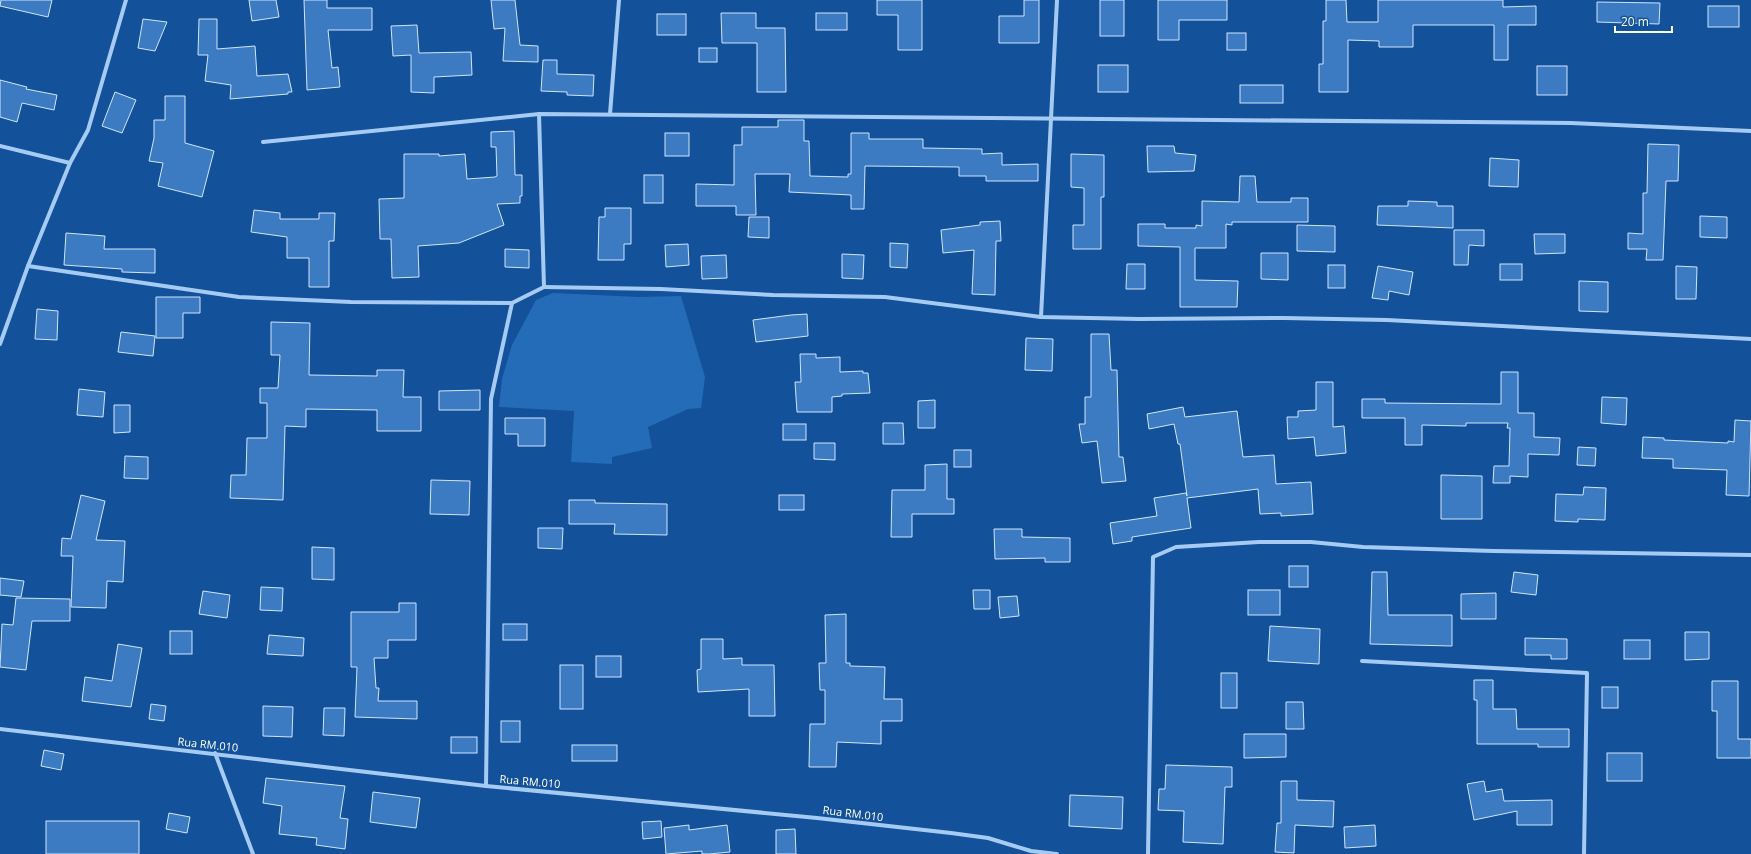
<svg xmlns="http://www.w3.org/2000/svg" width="1751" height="854" font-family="'Open Sans',sans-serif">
<rect width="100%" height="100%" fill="#13519a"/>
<path fill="#256cb8" d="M 553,293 L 639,297 L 681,296 L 705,377 L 701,408 L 688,409 L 648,427 L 652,448 L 612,457 L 612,464 L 571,462 L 574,411 L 499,407 L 502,379 L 512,345 L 536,300 Z"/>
<g fill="#3c7bc1" stroke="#cee5fd">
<path d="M 1,0 L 52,0 L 48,17 L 0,6 Z"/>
<path d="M 249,0 L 276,0 L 279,17 L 252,21 Z"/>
<path d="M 304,0 L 327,0 L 327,8 L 372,8 L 372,30 L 328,30 L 332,68 L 338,67 L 340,87 L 307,90 Z"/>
<path d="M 491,0 L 515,0 L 520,45 L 538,46 L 538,62 L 503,61 L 505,28 L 494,29 Z"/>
<path d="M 877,0 L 922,0 L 922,50 L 898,50 L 898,15 L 877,15 Z"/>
<path d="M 1024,0 L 1039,0 L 1039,43 L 999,43 L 999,16 L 1024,16 Z"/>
<rect x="1100" y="0" width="24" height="36"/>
<path d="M 1158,0 L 1227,0 L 1227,20 L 1179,20 L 1179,40 L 1158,40 Z"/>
<path d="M 1326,0 L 1346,0 L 1347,22 L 1378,22 L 1378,0 L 1503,0 L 1503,7 L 1536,6 L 1536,25 L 1508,25 L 1508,60 L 1494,60 L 1494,25 L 1413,25 L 1413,47 L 1379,47 L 1379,41 L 1348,40 L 1348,92 L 1319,92 L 1319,64 L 1323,64 L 1323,21 L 1326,21 Z"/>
<path d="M 1597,2 L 1660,3 L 1659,24 L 1597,22 Z"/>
<rect x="1708" y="6" width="31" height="21"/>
<path d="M 721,13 L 756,13 L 756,28 L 785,28 L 786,92 L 757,92 L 757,43 L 722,43 Z"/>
<rect x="816" y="13" width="31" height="17"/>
<rect x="657" y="14" width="29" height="21"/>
<path d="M 143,19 L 167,22 L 155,51 L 138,48 Z"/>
<path d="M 199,19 L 217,19 L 217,49 L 255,46 L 257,76 L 288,74 L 292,92 L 288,92 L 288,94 L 230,99 L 231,85 L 205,81 L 208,55 L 198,55 Z"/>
<path d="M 417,25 L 419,53 L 471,52 L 472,75 L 434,77 L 434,93 L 411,92 L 411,55 L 393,56 L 391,26 Z"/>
<rect x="1227" y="33" width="19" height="17"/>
<rect x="699" y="48" width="18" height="14"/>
<path d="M 543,60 L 557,60 L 557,74 L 594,75 L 593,96 L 567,95 L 567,92 L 541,91 Z"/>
<rect x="1098" y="65" width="30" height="27"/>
<rect x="1537" y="66" width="30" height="29"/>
<path d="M 0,80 L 27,87 L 26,89 L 57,95 L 54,110 L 22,103 L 17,122 L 0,117 Z"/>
<rect x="1240" y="85" width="43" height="18"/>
<path d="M 115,92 L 136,100 L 122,133 L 102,126 Z"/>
<path d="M 165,96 L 185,96 L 185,143 L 214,151 L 202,197 L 158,186 L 163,163 L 149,161 L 154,138 L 154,120 L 165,120 Z"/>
<path d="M 778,120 L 804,120 L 804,141 L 809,141 L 810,176 L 848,177 L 848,174 L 851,174 L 851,133 L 869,133 L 869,139 L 923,139 L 923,148 L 982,149 L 982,154 L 1002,153 L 1002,165 L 1038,164 L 1038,181 L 986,181 L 986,176 L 959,176 L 959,167 L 865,166 L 864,209 L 851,209 L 851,195 L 789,192 L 790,174 L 755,174 L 756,215 L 736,215 L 736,206 L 696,206 L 696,184 L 734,185 L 734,145 L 742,145 L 742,127 L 778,127 Z"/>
<path d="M 514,131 L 515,175 L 522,175 L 522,196 L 520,196 L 520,203 L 497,204 L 504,225 L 459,243 L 418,246 L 419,277 L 392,278 L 391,239 L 380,239 L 379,199 L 404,198 L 404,154 L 439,154 L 439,156 L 465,154 L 467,179 L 495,177 L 497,176 L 496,147 L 491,147 L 491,132 Z"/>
<rect x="665" y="133" width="24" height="23"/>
<path d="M 1648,144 L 1679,145 L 1678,181 L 1666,181 L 1663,260 L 1646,260 L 1647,249 L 1628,249 L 1628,233 L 1643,234 L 1643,193 L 1647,193 Z"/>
<path d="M 1147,146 L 1174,146 L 1175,153 L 1196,155 L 1194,171 L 1148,172 Z"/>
<path d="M 1071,154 L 1104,155 L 1104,197 L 1101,197 L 1101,249 L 1073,249 L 1073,225 L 1084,225 L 1084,188 L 1071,187 Z"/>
<path d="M 1490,158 L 1519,160 L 1518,187 L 1489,186 Z"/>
<rect x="644" y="175" width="19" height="28"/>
<path d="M 1240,176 L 1255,176 L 1257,202 L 1291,202 L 1291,198 L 1308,198 L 1308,222 L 1232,222 L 1232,225 L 1226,224 L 1226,248 L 1195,248 L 1195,280 L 1238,281 L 1237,307 L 1180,307 L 1180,247 L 1138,246 L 1138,224 L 1165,224 L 1165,228 L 1196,228 L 1196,225 L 1202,226 L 1202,201 L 1239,202 Z"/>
<path d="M 1408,201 L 1437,202 L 1437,206 L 1453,206 L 1453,228 L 1377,225 L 1378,206 L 1408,206 Z"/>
<path d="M 605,208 L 631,208 L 631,244 L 624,244 L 624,260 L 598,260 L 599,217 L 605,217 Z"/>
<path d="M 254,210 L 280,213 L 280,219 L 319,219 L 319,213 L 335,213 L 334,241 L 329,241 L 329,287 L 309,287 L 309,258 L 287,258 L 287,237 L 251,232 Z"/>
<path d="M 1700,216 L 1727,217 L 1727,238 L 1700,237 Z"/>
<path d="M 749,217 L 769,217 L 769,238 L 748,237 Z"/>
<path d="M 1000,221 L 1001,241 L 996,241 L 995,295 L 972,294 L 974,250 L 943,253 L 941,230 L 980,225 L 980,222 Z"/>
<path d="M 1297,225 L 1335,226 L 1335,252 L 1297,251 Z"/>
<path d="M 1454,230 L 1484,230 L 1484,246 L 1469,245 L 1468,265 L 1454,265 Z"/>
<path d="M 66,233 L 105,236 L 104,249 L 155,249 L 155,273 L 122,272 L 122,269 L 64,265 Z"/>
<path d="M 1534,234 L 1565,234 L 1565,253 L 1535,254 Z"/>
<path d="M 890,243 L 908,244 L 907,268 L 890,267 Z"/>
<path d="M 688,244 L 689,265 L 666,267 L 665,245 Z"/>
<path d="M 505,249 L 529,250 L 529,268 L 505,267 Z"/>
<path d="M 1261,253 L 1288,253 L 1288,280 L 1261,279 Z"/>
<path d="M 842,254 L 864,255 L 863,279 L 842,278 Z"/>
<path d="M 726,255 L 727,278 L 702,279 L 701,256 Z"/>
<path d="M 1127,264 L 1145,264 L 1145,289 L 1126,289 Z"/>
<rect x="1500" y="264" width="22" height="16"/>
<rect x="1328" y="265" width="17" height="23"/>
<path d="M 1378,266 L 1413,272 L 1409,295 L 1389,291 L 1388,300 L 1372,298 Z"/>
<path d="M 1676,266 L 1697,267 L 1696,299 L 1676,299 Z"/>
<path d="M 1579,281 L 1608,282 L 1608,312 L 1579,311 Z"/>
<path d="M 156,297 L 200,297 L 200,313 L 183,313 L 183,338 L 156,338 Z"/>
<path d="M 37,309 L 58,311 L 57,340 L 35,339 Z"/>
<path d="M 807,314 L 808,336 L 756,342 L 753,320 L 791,315 Z"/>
<path d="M 271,322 L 310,323 L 309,375 L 377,376 L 377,370 L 404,370 L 403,397 L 421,397 L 421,431 L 377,431 L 377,410 L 306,409 L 306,427 L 285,426 L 283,500 L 230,498 L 231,475 L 246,475 L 247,438 L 267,438 L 267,403 L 260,403 L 260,388 L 278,388 L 280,355 L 271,355 Z"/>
<path d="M 121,332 L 155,336 L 153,356 L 118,352 Z"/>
<path d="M 1091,334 L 1109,334 L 1111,370 L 1117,370 L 1119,457 L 1123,457 L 1126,481 L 1102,483 L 1097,441 L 1082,443 L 1079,424 L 1085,424 L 1085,397 L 1091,397 Z"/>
<path d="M 1026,338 L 1053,339 L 1052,371 L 1025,370 Z"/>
<path d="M 800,354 L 816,354 L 816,358 L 840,357 L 840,372 L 863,371 L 863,373 L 868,373 L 870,393 L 842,394 L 842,396 L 832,397 L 832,412 L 797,412 L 795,382 L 801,382 Z"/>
<path d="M 1501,372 L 1518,372 L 1518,413 L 1534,413 L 1534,437 L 1560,438 L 1559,455 L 1528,454 L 1528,477 L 1510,476 L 1510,483 L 1493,483 L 1494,466 L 1509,466 L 1510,428 L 1507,428 L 1508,423 L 1466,423 L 1466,426 L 1422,425 L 1422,445 L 1405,445 L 1405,418 L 1362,418 L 1362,399 L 1385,399 L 1385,403 L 1501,404 Z"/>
<path d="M 1316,382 L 1333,382 L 1333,427 L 1344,426 L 1346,453 L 1316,456 L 1314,437 L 1288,439 L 1287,417 L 1298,417 L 1298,411 L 1316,410 Z"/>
<path d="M 79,389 L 105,392 L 103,417 L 77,415 Z"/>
<path d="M 480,390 L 480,410 L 439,410 L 439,391 Z"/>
<path d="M 1602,397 L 1627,398 L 1626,425 L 1601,423 Z"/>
<path d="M 935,400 L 935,428 L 918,428 L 918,401 Z"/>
<path d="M 114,405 L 130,405 L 130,432 L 114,433 Z"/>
<path d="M 1183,407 L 1185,417 L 1237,411 L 1243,457 L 1274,455 L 1276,484 L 1311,482 L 1313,514 L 1281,516 L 1281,513 L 1260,514 L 1258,489 L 1187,498 L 1191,528 L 1132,537 L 1132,541 L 1113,544 L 1110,523 L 1157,516 L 1154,498 L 1186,493 L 1187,496 L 1180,444 L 1178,444 L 1174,424 L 1149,429 L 1147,414 Z"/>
<path d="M 505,418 L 545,418 L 545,446 L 518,446 L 518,434 L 505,434 Z"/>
<path d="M 1735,420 L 1751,421 L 1749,496 L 1726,495 L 1727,470 L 1673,468 L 1673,459 L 1642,458 L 1643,437 L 1664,438 L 1664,440 L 1728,443 L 1728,441 L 1734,442 Z"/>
<path d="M 883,423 L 903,423 L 904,444 L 883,444 Z"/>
<rect x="783" y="424" width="23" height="16"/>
<path d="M 814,443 L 835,443 L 835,460 L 814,459 Z"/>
<path d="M 1578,447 L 1596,448 L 1595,466 L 1577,465 Z"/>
<rect x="954" y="450" width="17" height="17"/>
<path d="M 125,456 L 148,457 L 148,479 L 124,478 Z"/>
<path d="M 947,464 L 947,499 L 954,499 L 954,514 L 912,514 L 912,537 L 891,537 L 892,490 L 925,490 L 925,465 Z"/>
<path d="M 1441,475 L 1482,476 L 1482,519 L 1441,519 Z"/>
<path d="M 431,480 L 470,481 L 469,515 L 430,514 Z"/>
<path d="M 1584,487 L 1606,488 L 1605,520 L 1578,519 L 1578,522 L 1555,521 L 1556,494 L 1583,495 Z"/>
<path d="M 81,495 L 105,501 L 96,540 L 125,541 L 123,582 L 107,581 L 106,608 L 71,607 L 73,556 L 61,556 L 62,538 L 71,539 Z"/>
<rect x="779" y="495" width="25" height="15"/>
<path d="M 569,500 L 595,500 L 595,503 L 667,504 L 667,535 L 614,534 L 615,524 L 569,524 Z"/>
<path d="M 538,528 L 563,528 L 562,549 L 538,548 Z"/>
<path d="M 994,529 L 1022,529 L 1022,537 L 1070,538 L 1070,562 L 1045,562 L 1045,558 L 995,559 Z"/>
<path d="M 312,547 L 334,548 L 334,580 L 312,579 Z"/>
<rect x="1289" y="566" width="19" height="21"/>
<path d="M 1372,572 L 1387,572 L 1388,615 L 1452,615 L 1452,646 L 1370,644 Z"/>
<path d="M 1514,572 L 1538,575 L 1536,595 L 1511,592 Z"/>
<path d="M 0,578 L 24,581 L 21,597 L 0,595 Z"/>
<path d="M 261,587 L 283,588 L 282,611 L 260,610 Z"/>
<path d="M 973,590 L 990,590 L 990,609 L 974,609 Z"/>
<rect x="1248" y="590" width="32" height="25"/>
<path d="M 203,591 L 230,595 L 227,618 L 199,614 Z"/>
<path d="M 1496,593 L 1496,619 L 1461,619 L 1461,594 Z"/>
<path d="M 1017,596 L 1019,616 L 1000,618 L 998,597 Z"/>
<path d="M 16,598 L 70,599 L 70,621 L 32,621 L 26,670 L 0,667 L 2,624 L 13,625 Z"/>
<path d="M 399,603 L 416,603 L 416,640 L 388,640 L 388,658 L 374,658 L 376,688 L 379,688 L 378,701 L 417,701 L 417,719 L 355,717 L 357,667 L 351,667 L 351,612 L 399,612 Z"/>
<path d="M 846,614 L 846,663 L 850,663 L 850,666 L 885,667 L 884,699 L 902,699 L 902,721 L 881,721 L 881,744 L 837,742 L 836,767 L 809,767 L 810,724 L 825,724 L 825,690 L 820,690 L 819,663 L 826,663 L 825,615 Z"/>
<rect x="503" y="624" width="24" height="16"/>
<path d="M 1270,626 L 1320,629 L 1319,664 L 1268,661 Z"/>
<rect x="170" y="631" width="22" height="23"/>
<path d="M 1685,632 L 1709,632 L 1709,659 L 1685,660 Z"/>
<path d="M 269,635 L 304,638 L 303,656 L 267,654 Z"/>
<path d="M 1525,638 L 1567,639 L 1567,659 L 1551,659 L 1551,655 L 1525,655 Z"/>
<path d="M 701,639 L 723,639 L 723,659 L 742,658 L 742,665 L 774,665 L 775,716 L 749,716 L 749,689 L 698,692 L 697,670 L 701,669 Z"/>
<rect x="1624" y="640" width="26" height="19"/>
<path d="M 118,644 L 142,648 L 131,707 L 82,701 L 85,677 L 112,681 Z"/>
<rect x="596" y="656" width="25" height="21"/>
<rect x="560" y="665" width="23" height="44"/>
<rect x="1221" y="673" width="16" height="35"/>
<path d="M 1474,680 L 1493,680 L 1493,709 L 1516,709 L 1517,729 L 1569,729 L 1569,747 L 1538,747 L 1538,744 L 1477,744 L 1477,700 L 1474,700 Z"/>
<path d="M 1712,681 L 1738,681 L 1738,739 L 1751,739 L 1751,758 L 1717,758 L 1717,711 L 1712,711 Z"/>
<rect x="1602" y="687" width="16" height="21"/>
<path d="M 1286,702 L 1303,702 L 1304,729 L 1286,729 Z"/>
<path d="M 151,704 L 166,706 L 164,721 L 149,719 Z"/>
<path d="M 263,706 L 293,707 L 292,737 L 263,736 Z"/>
<path d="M 324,708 L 345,708 L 344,736 L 323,735 Z"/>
<rect x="501" y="721" width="19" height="21"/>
<path d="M 1244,734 L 1286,734 L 1286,757 L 1244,758 Z"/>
<rect x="451" y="737" width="26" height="16"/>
<rect x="572" y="745" width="45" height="16"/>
<path d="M 44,750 L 64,754 L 61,770 L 41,766 Z"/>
<rect x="1607" y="753" width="35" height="28"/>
<path d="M 1166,765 L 1232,767 L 1232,787 L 1225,787 L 1223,844 L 1183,842 L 1184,811 L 1158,810 L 1159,789 L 1165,789 Z"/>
<path d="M 266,778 L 345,786 L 340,818 L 348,819 L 345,849 L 316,845 L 317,838 L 279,834 L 282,806 L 263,803 Z"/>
<path d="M 1281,781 L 1297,781 L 1297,800 L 1334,801 L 1333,827 L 1295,825 L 1294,853 L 1275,852 L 1277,823 L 1281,823 Z"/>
<path d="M 1484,781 L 1486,792 L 1502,789 L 1504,801 L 1552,800 L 1552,825 L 1517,825 L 1517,811 L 1474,820 L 1467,784 Z"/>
<path d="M 373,792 L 420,798 L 416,828 L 370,822 Z"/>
<path d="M 1070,795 L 1123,797 L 1122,829 L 1069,826 Z"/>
<path d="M 169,813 L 190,817 L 187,833 L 166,829 Z"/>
<rect x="46" y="821" width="93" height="33"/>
<path d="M 661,821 L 662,837 L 643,839 L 642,822 Z"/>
<path d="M 689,825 L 689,830 L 727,825 L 730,852 L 709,854 L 702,854 L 702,851 L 666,854 L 664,828 Z"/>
<path d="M 1375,825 L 1376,846 L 1345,848 L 1344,827 Z"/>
<path d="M 795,829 L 796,854 L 776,854 L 776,830 Z"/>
</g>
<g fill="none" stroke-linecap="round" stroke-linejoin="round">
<g stroke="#a6cbf3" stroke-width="4">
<path d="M 610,114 L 619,0"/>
<path d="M 263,142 L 539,114 L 1571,123 L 1751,131"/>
<path d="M 0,146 L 70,163"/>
<path d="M 28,266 L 239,297 L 351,302 L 512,303"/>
<path d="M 544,287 L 661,289 L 773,295 L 885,297 L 1041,317 L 1139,319 L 1284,318 L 1387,320 L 1751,339"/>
<path d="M 1041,317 L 1057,0"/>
<path d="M 0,344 L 28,266 L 70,163 L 88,130 L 126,0"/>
<path d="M 1362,661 L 1587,673 L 1584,854"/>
<path d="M 0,729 L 486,786 L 817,818 L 951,833 L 988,838 L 1031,851 L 1057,854"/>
<path d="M 215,753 L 253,854"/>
<path d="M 486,786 L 491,399 L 512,303 L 544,287 L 539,114"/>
<path d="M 1148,854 L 1153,557 L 1176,547 L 1259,542 L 1311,542 L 1363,547 L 1493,551 L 1751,555"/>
</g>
</g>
<g text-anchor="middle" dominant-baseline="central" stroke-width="3" stroke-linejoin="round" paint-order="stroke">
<g font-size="11" fill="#fff" stroke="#13519a">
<text transform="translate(208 744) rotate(6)">Rua RM.010</text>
<text transform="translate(530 781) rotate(5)">Rua RM.010</text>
<text transform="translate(853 813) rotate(7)">Rua RM.010</text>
</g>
</g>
<path d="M1615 26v6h57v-6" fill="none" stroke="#ffffff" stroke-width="2"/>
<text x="1621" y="26" font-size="12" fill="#ffffff" stroke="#13519a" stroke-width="3" paint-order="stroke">20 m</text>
</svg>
